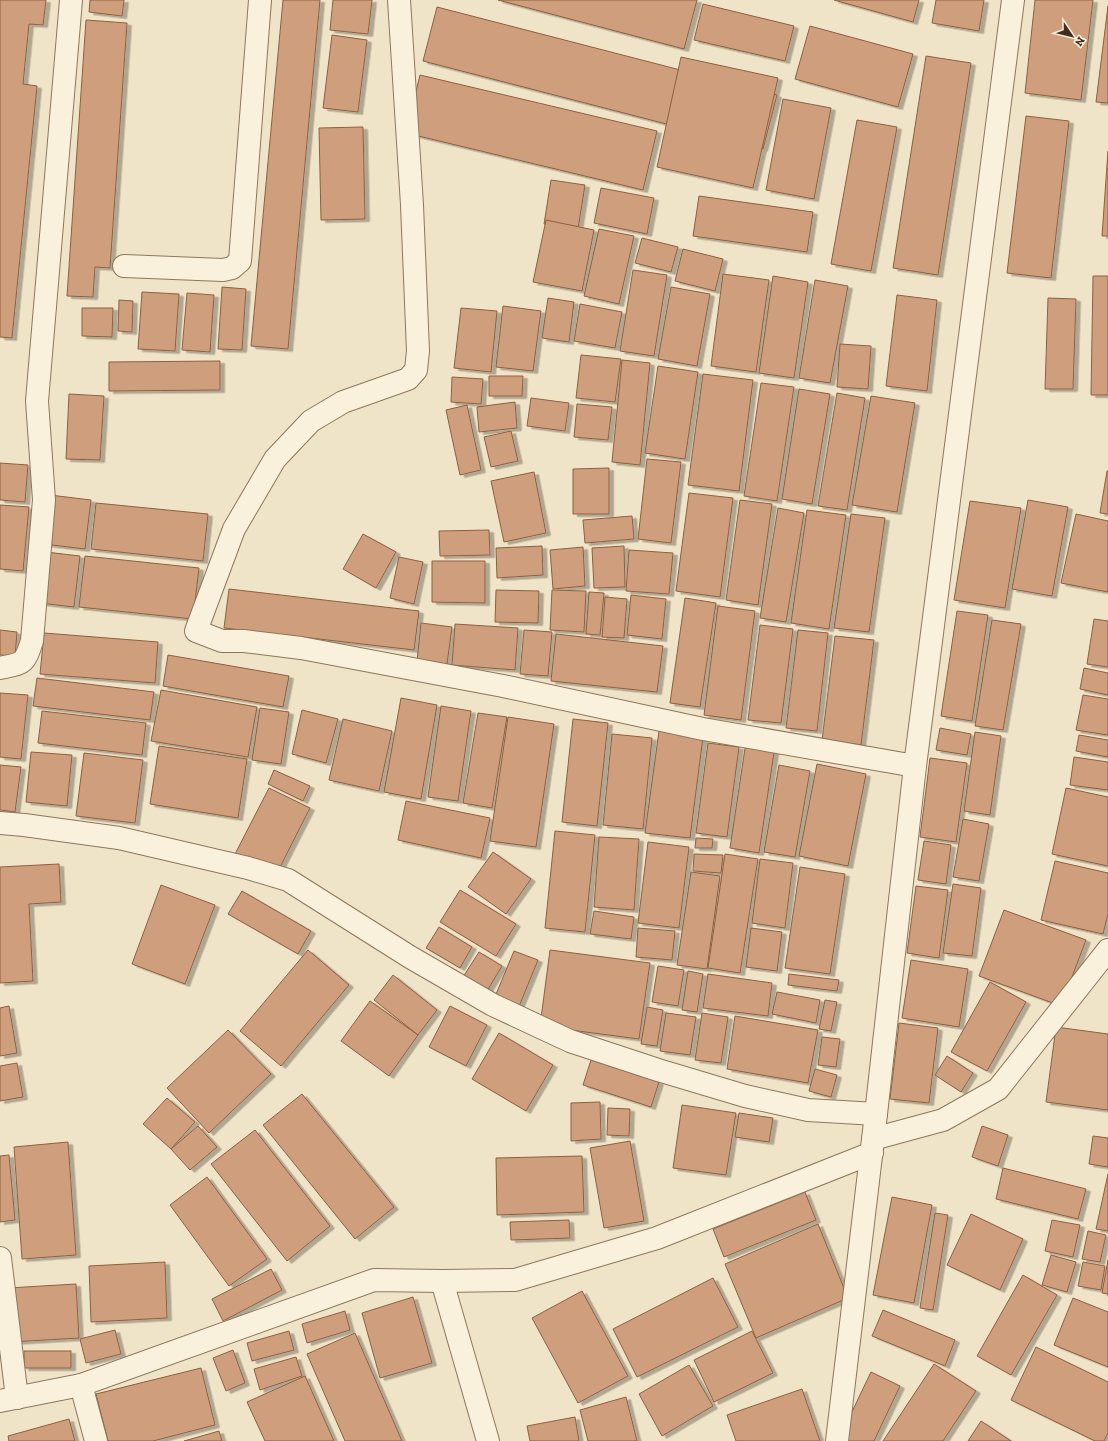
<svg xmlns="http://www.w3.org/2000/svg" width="1108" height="1441" font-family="'Zilla Slab',serif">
<defs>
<filter id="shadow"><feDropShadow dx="4.5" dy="2.5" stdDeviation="0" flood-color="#0004"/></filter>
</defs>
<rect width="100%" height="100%" fill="#f0e4c8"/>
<g fill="#cf9f7d" stroke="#8d5f41" filter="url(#shadow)">
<path d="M 0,0 L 46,0 L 43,25 L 29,24 L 23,84 L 37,86 L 12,338 L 0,337 Z"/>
<path d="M 90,0 L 124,0 L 122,16 L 89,12 Z"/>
<path d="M 283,0 L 320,0 L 288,349 L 251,346 Z"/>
<path d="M 333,0 L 372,0 L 368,34 L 330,30 Z"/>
<path d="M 498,0 L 697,0 L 684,49 Z"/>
<path d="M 834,0 L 919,0 L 913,22 Z"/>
<path d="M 936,0 L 984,0 L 979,31 L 932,23 Z"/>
<path d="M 1035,0 L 1093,0 L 1081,100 L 1025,93 Z"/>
<path d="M 703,4 L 794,26 L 785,61 L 694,40 Z"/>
<path d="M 1108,6 L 1108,103 L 1096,102 Z"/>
<path d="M 437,7 L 777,95 L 763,149 L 423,61 Z"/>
<path d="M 86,20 L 127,23 L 110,268 L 95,267 L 93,297 L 67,296 Z"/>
<path d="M 810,26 L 913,54 L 898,107 L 795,79 Z"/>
<path d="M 332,35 L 367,40 L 358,112 L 323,108 Z"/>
<path d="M 926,56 L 971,63 L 938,275 L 893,268 Z"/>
<path d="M 681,57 L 778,78 L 753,188 L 657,167 Z"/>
<path d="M 420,75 L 657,131 L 643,190 L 406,133 Z"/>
<path d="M 783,99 L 831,108 L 814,199 L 766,190 Z"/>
<path d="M 1026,116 L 1069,121 L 1051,278 L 1007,273 Z"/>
<path d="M 857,120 L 897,127 L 871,271 L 831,264 Z"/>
<path d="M 363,127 L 365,219 L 321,220 L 319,128 Z"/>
<path d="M 1108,151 L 1108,236 L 1102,236 Z"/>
<path d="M 551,180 L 585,185 L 578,229 L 544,224 Z"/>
<path d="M 601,188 L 654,198 L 647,234 L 594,223 Z"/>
<path d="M 699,196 L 813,212 L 807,252 L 693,236 Z"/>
<path d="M 546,220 L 594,230 L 582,291 L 533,282 Z"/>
<path d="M 599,229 L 634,236 L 619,304 L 584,296 Z"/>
<path d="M 642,238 L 678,247 L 671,272 L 635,263 Z"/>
<path d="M 683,249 L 723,259 L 715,291 L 675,281 Z"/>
<path d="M 633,270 L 667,275 L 654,356 L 620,351 Z"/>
<path d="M 723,274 L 769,280 L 756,372 L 711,366 Z"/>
<path d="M 773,276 L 808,282 L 794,378 L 759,373 Z"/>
<path d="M 1093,276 L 1108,276 L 1108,395 L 1091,395 Z"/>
<path d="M 815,280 L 848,286 L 830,383 L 799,378 Z"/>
<path d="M 222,287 L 246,289 L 242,350 L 218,349 Z"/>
<path d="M 671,287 L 710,294 L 697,366 L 658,359 Z"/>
<path d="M 142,292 L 179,294 L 175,351 L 138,349 Z"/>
<path d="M 187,293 L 214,295 L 210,352 L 182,350 Z"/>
<path d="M 897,295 L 937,300 L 927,391 L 886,386 Z"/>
<path d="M 548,298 L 574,302 L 569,342 L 542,338 Z"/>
<path d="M 1048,298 L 1076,299 L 1073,389 L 1045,389 Z"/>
<path d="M 119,300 L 133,301 L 132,332 L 118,331 Z"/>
<path d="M 580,304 L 622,312 L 615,348 L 574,341 Z"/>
<path d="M 503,306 L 541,311 L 533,371 L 496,367 Z"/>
<path d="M 82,308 L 113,308 L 112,337 L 82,336 Z"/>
<path d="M 461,308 L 497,311 L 491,372 L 454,368 Z"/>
<path d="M 840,344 L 871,346 L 868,389 L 837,387 Z"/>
<path d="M 581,355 L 621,359 L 615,402 L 576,398 Z"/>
<path d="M 622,360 L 650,363 L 640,465 L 612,462 Z"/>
<path d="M 220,361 L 220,390 L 109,391 L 109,362 Z"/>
<path d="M 658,366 L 698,372 L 685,459 L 645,453 Z"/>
<path d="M 703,374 L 753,380 L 739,491 L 688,485 Z"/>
<path d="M 489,376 L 523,376 L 522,396 L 489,396 Z"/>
<path d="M 452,377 L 483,379 L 481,404 L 451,402 Z"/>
<path d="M 761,383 L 794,387 L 777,501 L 744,496 Z"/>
<path d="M 799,389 L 830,394 L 812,504 L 782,499 Z"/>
<path d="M 837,393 L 865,398 L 847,510 L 818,506 Z"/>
<path d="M 69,394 L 104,396 L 100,460 L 66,459 Z"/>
<path d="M 871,396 L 915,403 L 897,512 L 852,505 Z"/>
<path d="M 531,398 L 569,403 L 565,431 L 527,426 Z"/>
<path d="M 515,402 L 517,428 L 479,432 L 477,407 Z"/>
<path d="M 577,404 L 612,407 L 608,440 L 574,437 Z"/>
<path d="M 467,405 L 481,470 L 460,475 L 446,410 Z"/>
<path d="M 511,431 L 518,461 L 491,467 L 484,437 Z"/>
<path d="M 647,459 L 681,462 L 671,543 L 638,539 Z"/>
<path d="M 0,463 L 28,465 L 25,502 L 0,500 Z"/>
<path d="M 609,468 L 609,514 L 573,514 L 573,469 Z"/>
<path d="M 1107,471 L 1108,471 L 1108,514 L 1100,513 Z"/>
<path d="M 534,472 L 546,533 L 504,542 L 491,481 Z"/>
<path d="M 689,493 L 733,498 L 720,597 L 676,591 Z"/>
<path d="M 50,495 L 91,500 L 85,549 L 44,544 Z"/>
<path d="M 740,500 L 772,504 L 758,605 L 726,600 Z"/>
<path d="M 1028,500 L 1068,507 L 1052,596 L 1012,589 Z"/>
<path d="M 970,501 L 1021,508 L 1005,608 L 954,600 Z"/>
<path d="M 96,503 L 208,514 L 203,561 L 91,549 Z"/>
<path d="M 0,505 L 29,507 L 23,571 L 0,569 Z"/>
<path d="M 778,508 L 804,513 L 786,622 L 760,618 Z"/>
<path d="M 807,510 L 846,515 L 829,629 L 791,623 Z"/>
<path d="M 851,514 L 885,518 L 869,632 L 834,628 Z"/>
<path d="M 1076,514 L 1108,521 L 1108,592 L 1061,583 Z"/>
<path d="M 632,516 L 634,539 L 585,543 L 583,520 Z"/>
<path d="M 489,530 L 490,555 L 440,556 L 439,531 Z"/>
<path d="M 363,534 L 396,552 L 376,588 L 343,569 Z"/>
<path d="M 542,546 L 543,575 L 497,578 L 496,548 Z"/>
<path d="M 624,546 L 625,587 L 594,588 L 592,548 Z"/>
<path d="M 583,547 L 585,586 L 553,589 L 550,550 Z"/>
<path d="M 629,550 L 673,553 L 669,594 L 626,591 Z"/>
<path d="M 46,552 L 80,556 L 74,607 L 40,603 Z"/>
<path d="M 85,556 L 199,568 L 193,619 L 79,607 Z"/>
<path d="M 399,557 L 423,562 L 414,604 L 390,598 Z"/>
<path d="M 432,561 L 485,561 L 485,603 L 432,602 Z"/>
<path d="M 229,589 L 419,611 L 414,650 L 224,628 Z"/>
<path d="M 496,590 L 539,591 L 538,623 L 495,622 Z"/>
<path d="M 552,590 L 586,591 L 584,632 L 550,630 Z"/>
<path d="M 589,592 L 604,593 L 600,635 L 586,634 Z"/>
<path d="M 631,595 L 666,599 L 662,639 L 627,635 Z"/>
<path d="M 605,597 L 627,599 L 624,638 L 602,637 Z"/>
<path d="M 685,598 L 716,603 L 700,707 L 670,703 Z"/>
<path d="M 718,606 L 755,611 L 741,720 L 704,715 Z"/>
<path d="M 957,611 L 988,615 L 972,721 L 941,716 Z"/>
<path d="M 1094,619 L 1108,621 L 1108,667 L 1087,664 Z"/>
<path d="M 992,620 L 1021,624 L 1003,730 L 975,726 Z"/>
<path d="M 421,623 L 452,627 L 447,664 L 417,661 Z"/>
<path d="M 455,624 L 518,628 L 515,670 L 452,665 Z"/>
<path d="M 760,625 L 793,629 L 781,723 L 748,720 Z"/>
<path d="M 0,630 L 17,632 L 15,656 L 0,655 Z"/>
<path d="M 524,630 L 552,632 L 548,676 L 520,674 Z"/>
<path d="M 798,630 L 828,633 L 817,731 L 786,728 Z"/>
<path d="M 44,633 L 158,642 L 155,683 L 40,674 Z"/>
<path d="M 556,634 L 663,646 L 657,692 L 551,681 Z"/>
<path d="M 835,636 L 874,640 L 861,745 L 822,740 Z"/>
<path d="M 168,655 L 289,676 L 283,707 L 163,686 Z"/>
<path d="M 1084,668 L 1108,673 L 1108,695 L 1080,689 Z"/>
<path d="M 37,678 L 154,692 L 150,720 L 33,706 Z"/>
<path d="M 161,690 L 257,707 L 248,757 L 151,741 Z"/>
<path d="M 0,693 L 28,695 L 21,759 L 0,757 Z"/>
<path d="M 1083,695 L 1108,699 L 1108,735 L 1076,730 Z"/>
<path d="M 401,698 L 437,705 L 421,799 L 384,792 Z"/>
<path d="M 441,706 L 471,711 L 458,801 L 428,797 Z"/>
<path d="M 260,708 L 289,712 L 281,764 L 252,760 Z"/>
<path d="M 302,710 L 338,719 L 326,763 L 292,754 Z"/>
<path d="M 42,711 L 146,723 L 142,755 L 38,743 Z"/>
<path d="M 478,713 L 507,717 L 492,808 L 463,803 Z"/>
<path d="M 508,717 L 554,724 L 536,847 L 490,841 Z"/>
<path d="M 343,719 L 392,731 L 379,791 L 329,780 Z"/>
<path d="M 573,719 L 608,723 L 597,826 L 562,822 Z"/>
<path d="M 940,728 L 971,734 L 967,755 L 936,750 Z"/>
<path d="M 659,731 L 703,737 L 690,838 L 645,833 Z"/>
<path d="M 975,732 L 1001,736 L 990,815 L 964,811 Z"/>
<path d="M 612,734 L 652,738 L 643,829 L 603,825 Z"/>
<path d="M 1079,735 L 1108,740 L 1108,757 L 1076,751 Z"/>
<path d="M 746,742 L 775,746 L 759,853 L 730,848 Z"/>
<path d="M 708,743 L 739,747 L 727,837 L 696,833 Z"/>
<path d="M 159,746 L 247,759 L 238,818 L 150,804 Z"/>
<path d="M 31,752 L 72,755 L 67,806 L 26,802 Z"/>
<path d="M 84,753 L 143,760 L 135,823 L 76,816 Z"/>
<path d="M 1074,757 L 1108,762 L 1108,790 L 1070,785 Z"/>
<path d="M 930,758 L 967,763 L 956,842 L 920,837 Z"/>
<path d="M 817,764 L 866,774 L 848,866 L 799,856 Z"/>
<path d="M 0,765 L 21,767 L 15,812 L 0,810 Z"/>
<path d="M 779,765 L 810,771 L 795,857 L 764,852 Z"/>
<path d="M 274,770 L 310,786 L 303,801 L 268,784 Z"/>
<path d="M 269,788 L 310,808 L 276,875 L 235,854 Z"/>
<path d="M 1066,788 L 1108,797 L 1108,866 L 1052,854 Z"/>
<path d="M 406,801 L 490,818 L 481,858 L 398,840 Z"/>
<path d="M 963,819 L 989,824 L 979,881 L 953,877 Z"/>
<path d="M 555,831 L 595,835 L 585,932 L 545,928 Z"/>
<path d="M 599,837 L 639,839 L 634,910 L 594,907 Z"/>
<path d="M 696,838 L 713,839 L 712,848 L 695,848 Z"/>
<path d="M 924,841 L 951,845 L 946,884 L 918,880 Z"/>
<path d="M 648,842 L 689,847 L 679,928 L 638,923 Z"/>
<path d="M 493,852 L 531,879 L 506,914 L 468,887 Z"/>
<path d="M 694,854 L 723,855 L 721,873 L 693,871 Z"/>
<path d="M 725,854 L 758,859 L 740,973 L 708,968 Z"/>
<path d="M 760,859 L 793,863 L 785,928 L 752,923 Z"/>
<path d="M 1055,861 L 1108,873 L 1108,914 L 1103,934 L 1041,920 Z"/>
<path d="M 59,864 L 61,902 L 29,904 L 33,981 L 0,983 L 0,867 Z"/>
<path d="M 800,867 L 845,874 L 830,974 L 785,968 Z"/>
<path d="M 691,872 L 720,876 L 707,969 L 677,965 Z"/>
<path d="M 953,884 L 981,888 L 972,956 L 943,953 Z"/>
<path d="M 161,885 L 215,905 L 185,984 L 132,964 Z"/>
<path d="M 916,886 L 948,890 L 939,958 L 907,953 Z"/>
<path d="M 460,890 L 516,924 L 496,956 L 440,922 Z"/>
<path d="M 242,891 L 311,931 L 298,954 L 228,914 Z"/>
<path d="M 1004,910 L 1086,940 L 1061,1006 L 979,976 Z"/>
<path d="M 594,911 L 634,917 L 631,939 L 590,934 Z"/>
<path d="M 439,927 L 472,947 L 460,968 L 426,948 Z"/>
<path d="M 638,928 L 675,931 L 672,960 L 636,957 Z"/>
<path d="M 751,928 L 782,932 L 777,971 L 746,967 Z"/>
<path d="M 308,950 L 349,985 L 281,1066 L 240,1031 Z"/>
<path d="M 550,950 L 650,963 L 639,1039 L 540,1026 Z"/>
<path d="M 514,951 L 538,960 L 518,1009 L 494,999 Z"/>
<path d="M 479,952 L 502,966 L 487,991 L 463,977 Z"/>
<path d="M 911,960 L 968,969 L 959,1027 L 902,1018 Z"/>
<path d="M 658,966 L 684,970 L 678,1006 L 652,1002 Z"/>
<path d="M 688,971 L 703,974 L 697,1012 L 682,1010 Z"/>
<path d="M 708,974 L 772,983 L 768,1016 L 703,1008 Z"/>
<path d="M 789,974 L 839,980 L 837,991 L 788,985 Z"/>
<path d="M 393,975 L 437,1010 L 418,1035 L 374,1000 Z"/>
<path d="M 990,982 L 1026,1002 L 987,1071 L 951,1052 Z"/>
<path d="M 777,992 L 820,1000 L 816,1023 L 772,1014 Z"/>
<path d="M 825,1000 L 837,1002 L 831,1031 L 819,1029 Z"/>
<path d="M 370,1001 L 418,1035 L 389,1076 L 341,1041 Z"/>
<path d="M 9,1006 L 17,1053 L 0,1056 L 0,1008 Z"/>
<path d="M 450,1006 L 487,1025 L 466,1066 L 429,1047 Z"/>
<path d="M 647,1007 L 663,1010 L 657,1046 L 641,1044 Z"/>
<path d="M 666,1013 L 696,1017 L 690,1055 L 660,1051 Z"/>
<path d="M 702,1013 L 728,1017 L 721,1063 L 695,1060 Z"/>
<path d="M 735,1016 L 818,1030 L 808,1083 L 727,1069 Z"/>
<path d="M 899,1023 L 938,1028 L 929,1103 L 890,1099 Z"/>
<path d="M 1056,1027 L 1108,1034 L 1108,1110 L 1046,1102 Z"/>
<path d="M 228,1030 L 271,1074 L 209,1133 L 167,1088 Z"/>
<path d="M 499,1033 L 553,1065 L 526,1111 L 472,1079 Z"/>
<path d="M 822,1037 L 840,1039 L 836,1067 L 818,1065 Z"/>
<path d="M 947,1056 L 973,1073 L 961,1092 L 935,1075 Z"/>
<path d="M 591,1060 L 659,1082 L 651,1107 L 583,1085 Z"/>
<path d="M 17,1063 L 23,1097 L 0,1101 L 0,1066 Z"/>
<path d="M 815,1069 L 837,1075 L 831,1097 L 809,1091 Z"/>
<path d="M 302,1094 L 394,1207 L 355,1239 L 263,1125 Z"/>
<path d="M 167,1098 L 195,1122 L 171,1149 L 143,1124 Z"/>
<path d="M 600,1102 L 601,1139 L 571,1141 L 571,1103 Z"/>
<path d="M 682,1105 L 736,1113 L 726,1175 L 673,1168 Z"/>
<path d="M 608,1108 L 630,1109 L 629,1136 L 607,1135 Z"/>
<path d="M 739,1113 L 773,1118 L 769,1142 L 735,1137 Z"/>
<path d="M 198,1126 L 217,1147 L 190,1170 L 171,1149 Z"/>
<path d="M 982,1126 L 1008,1135 L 998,1166 L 972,1157 Z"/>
<path d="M 255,1130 L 330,1226 L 287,1261 L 211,1164 Z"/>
<path d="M 1093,1136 L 1108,1138 L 1108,1167 L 1089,1164 Z"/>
<path d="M 630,1141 L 644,1221 L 604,1228 L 590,1148 Z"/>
<path d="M 68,1142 L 76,1255 L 22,1259 L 14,1147 Z"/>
<path d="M 9,1155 L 15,1220 L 0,1222 L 0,1156 Z"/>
<path d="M 582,1156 L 584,1212 L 497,1215 L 496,1158 Z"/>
<path d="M 1003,1168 L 1086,1189 L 1078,1219 L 996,1199 Z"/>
<path d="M 1108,1174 L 1108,1231 L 1096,1229 Z"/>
<path d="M 207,1177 L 267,1259 L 229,1286 L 170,1205 Z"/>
<path d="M 805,1192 L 816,1220 L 724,1257 L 713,1229 Z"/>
<path d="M 892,1197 L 932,1205 L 914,1303 L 873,1295 Z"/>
<path d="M 935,1213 L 948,1215 L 933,1310 L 920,1308 Z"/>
<path d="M 971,1214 L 1023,1239 L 1000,1290 L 947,1265 Z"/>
<path d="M 569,1220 L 570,1238 L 511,1240 L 510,1222 Z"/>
<path d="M 1052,1220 L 1080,1225 L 1073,1257 L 1045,1251 Z"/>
<path d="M 818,1224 L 848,1298 L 756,1338 L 725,1264 Z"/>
<path d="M 1088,1231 L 1106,1235 L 1100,1262 L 1082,1259 Z"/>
<path d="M 1051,1255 L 1076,1262 L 1067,1292 L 1042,1285 Z"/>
<path d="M 1108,1260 L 1108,1294 L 1102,1293 Z"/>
<path d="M 165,1262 L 167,1318 L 91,1322 L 89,1266 Z"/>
<path d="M 1083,1262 L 1105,1266 L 1101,1290 L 1078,1286 Z"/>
<path d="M 271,1269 L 282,1290 L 223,1321 L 212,1299 Z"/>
<path d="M 1023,1275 L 1057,1295 L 1011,1375 L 977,1356 Z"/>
<path d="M 713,1278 L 738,1327 L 637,1377 L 613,1329 Z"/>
<path d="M 76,1284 L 79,1338 L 11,1342 L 8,1288 Z"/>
<path d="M 582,1291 L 628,1376 L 578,1403 L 532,1318 Z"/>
<path d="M 413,1297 L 432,1363 L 380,1378 L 362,1313 Z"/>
<path d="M 1073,1298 L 1108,1312 L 1108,1367 L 1054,1345 Z"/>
<path d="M 883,1310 L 955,1340 L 945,1366 L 872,1336 Z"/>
<path d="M 345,1311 L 350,1330 L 307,1343 L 302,1324 Z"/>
<path d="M 115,1330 L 121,1354 L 86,1363 L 80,1339 Z"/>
<path d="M 289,1331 L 294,1350 L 252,1361 L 247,1343 Z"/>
<path d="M 752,1331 L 773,1373 L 714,1402 L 694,1360 Z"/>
<path d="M 355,1333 L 402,1441 L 345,1441 L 307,1354 Z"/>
<path d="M 1036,1347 L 1108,1382 L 1108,1433 L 1104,1441 L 1095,1441 L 1011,1400 Z"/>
<path d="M 233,1350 L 245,1383 L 226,1391 L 213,1358 Z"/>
<rect x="24" y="1351" width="47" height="17"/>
<path d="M 296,1357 L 302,1376 L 260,1390 L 254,1369 Z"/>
<path d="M 934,1364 L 976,1391 L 943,1441 L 883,1441 Z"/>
<path d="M 689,1365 L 713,1406 L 662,1436 L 639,1394 Z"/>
<path d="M 201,1368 L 215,1425 L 153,1441 L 108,1441 L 96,1394 Z"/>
<path d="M 871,1372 L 900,1386 L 874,1441 L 838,1441 Z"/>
<path d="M 305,1376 L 334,1441 L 265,1441 L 247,1402 Z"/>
<path d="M 802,1389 L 820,1441 L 736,1441 L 727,1415 Z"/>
<path d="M 626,1397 L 637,1441 L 588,1441 L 580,1410 Z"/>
<path d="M 575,1417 L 579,1441 L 530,1441 L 527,1426 Z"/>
<path d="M 69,1419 L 75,1441 L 9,1441 L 8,1436 Z"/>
<path d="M 981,1421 L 1011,1441 L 968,1441 Z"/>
<path d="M 219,1431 L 222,1441 L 184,1441 Z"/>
</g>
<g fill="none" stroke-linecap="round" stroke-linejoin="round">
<g stroke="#8d765c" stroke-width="24">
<g id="minor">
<path d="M 399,0 L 412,205 L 418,351 L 416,370 L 408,379 L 343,402 L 311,421 L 275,459 L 234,529 L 196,631 L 222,641 L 244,641 L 301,648 L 503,686 L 703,729 L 915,766"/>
<path d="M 124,266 L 223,270 L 232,268 L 240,261 L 260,0"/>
<path d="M 0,668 C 24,663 24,665 32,641 L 44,500 L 37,401 L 71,0"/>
<path d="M 0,823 L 24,825 L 119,838 L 248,868 L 288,880 L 410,957 L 493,1005 L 570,1041 L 658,1070 L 745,1096 L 808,1110 L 876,1114"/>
<path d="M 873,1139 L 943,1120 L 998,1089 L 1108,950"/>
<path d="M 0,1258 L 17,1398"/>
<path d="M 442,1281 L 488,1441"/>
<path d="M 81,1385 L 96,1441"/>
<path d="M 0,1401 L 81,1385 L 374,1280 L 442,1281 L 515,1280 L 657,1238 L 872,1153"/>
<path d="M 837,1441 L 876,1114 L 915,766 L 1013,0"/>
</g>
</g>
<use href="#minor" stroke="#faf1dc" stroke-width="22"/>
</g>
<g transform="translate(1072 36) rotate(125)" stroke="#f7eed8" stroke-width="3" paint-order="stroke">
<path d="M0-3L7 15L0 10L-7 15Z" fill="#3d2e20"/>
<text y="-6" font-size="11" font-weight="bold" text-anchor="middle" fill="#3d2e20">N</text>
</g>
</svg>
